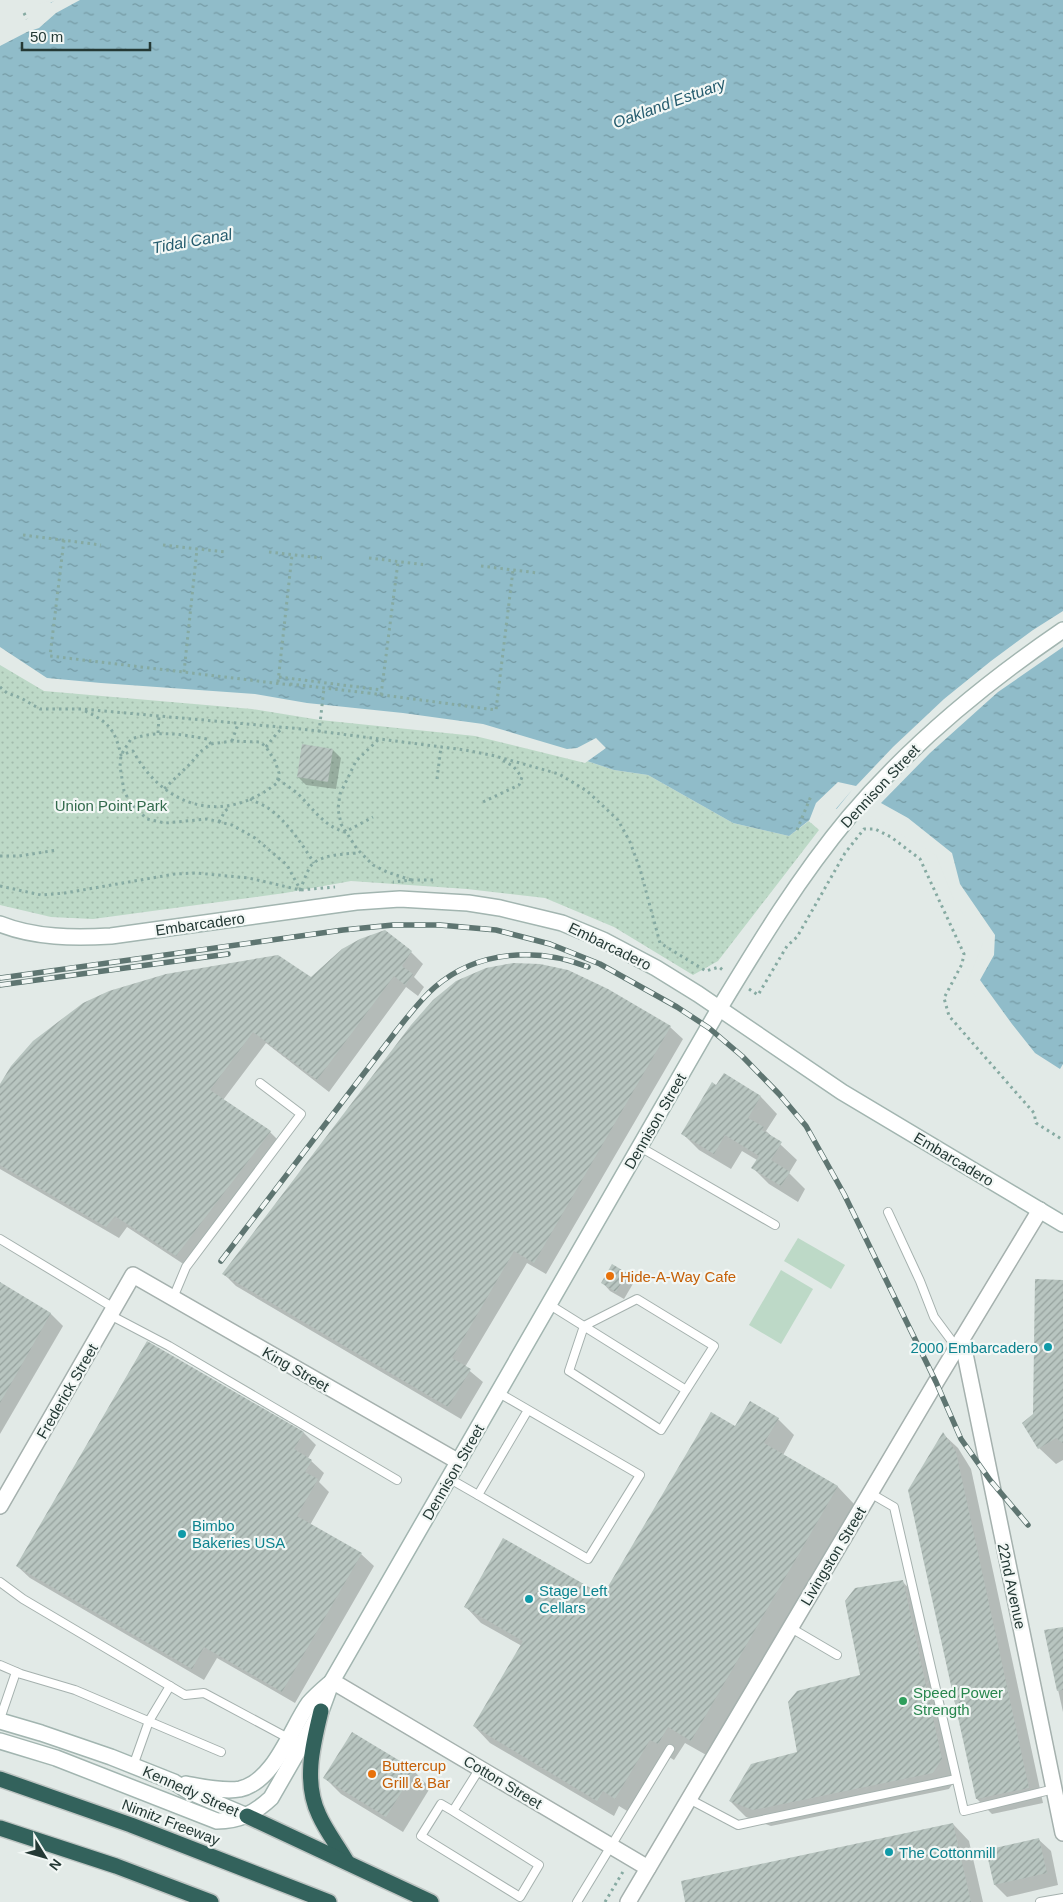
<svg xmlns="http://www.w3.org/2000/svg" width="1063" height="1902" font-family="Helvetica,sans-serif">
<defs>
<pattern id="park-dots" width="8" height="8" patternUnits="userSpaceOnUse" patternTransform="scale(1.25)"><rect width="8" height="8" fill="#bdd9c7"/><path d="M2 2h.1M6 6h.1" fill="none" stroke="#a2bbac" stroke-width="1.8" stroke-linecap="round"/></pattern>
<pattern id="water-ripples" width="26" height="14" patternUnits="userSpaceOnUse" patternTransform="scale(1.25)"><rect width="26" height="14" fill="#90bcc9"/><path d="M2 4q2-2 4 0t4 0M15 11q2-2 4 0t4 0" fill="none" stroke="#759aa4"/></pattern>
<pattern id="building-hatch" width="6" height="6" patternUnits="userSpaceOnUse" patternTransform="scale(1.25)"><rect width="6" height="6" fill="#b8c5c0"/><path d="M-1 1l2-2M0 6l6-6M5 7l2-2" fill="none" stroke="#95a19d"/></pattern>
</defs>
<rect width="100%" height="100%" fill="#e2eae7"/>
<g fill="#bdd9c7">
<path d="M 798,1238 L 845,1265 L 831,1289 L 784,1261 Z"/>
<path d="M 781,1270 L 813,1289 L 781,1344 L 749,1325 Z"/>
</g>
<path fill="url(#park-dots)" d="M 0,662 L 252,706 L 476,734 L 575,757 L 614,770 L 648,775 L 733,823 L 789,836 L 809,821 L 819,830 L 718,961 L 693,975 L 614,927 L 545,898 L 467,889 L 351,881 L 285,893 L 93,919 L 51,917 L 0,905 Z"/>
<path fill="url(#water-ripples)" d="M 57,0 L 1063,0 L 1063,1095 L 969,982 L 985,943 L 939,853 L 866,811 L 825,808 L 789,836 L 733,823 L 648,775 L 614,770 L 575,757 L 476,734 L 252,706 L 44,689 L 0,662 L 0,23 Z"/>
<g fill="#e2eae7">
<path d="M 55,0 L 80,0 L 56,13 L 39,28 L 27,32 L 0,46 L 0,20 L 38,4 L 49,1 L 51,3 Z"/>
<path d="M 1063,611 L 1063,647 L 998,692 L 930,753 L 881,803 L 908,818 L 952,853 L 960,884 L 995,935 L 994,955 L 980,980 L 1012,1024 L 1035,1053 L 1060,1069 L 1063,1064 L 1063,1098 L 1050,1087 L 1051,1085 L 1037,1077 L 1021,1063 L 967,983 L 983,943 L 954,900 L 936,855 L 865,813 L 835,811 L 852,790 L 834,811 L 826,811 L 811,823 L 809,821 L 816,803 L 838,782 L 856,786 L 893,747 L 944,699 L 991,661 L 1033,630 Z"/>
<path d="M 0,647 L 47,678 L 101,683 L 255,694 L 307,703 L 403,713 L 483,724 L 567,749 L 577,748 L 596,738 L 606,748 L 585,763 L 475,736 L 320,720 L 252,709 L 44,691 L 0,665 Z"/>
</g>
<g fill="#0003">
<path d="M 333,750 L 341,758 L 336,789 L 306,785 L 298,777 Z"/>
<path d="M 411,952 L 423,964 L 414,977 L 424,987 L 418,996 L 406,987 L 329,1092 L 266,1043 L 223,1100 L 270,1132 L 282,1144 L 188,1267 L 127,1227 L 119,1238 L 0,1169 L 0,1086 L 312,979 Z"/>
<path d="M 670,1027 L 683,1039 L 546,1274 L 527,1263 L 465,1367 L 483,1382 L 461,1419 L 236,1286 L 224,1274 Z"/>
<path d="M 724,1075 L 761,1097 L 777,1114 L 766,1131 L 797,1160 L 789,1173 L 805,1189 L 798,1202 L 769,1184 L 753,1168 L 757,1160 L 742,1151 L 731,1169 L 699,1150 L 683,1134 Z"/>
<path d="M 626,1274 L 634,1282 L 624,1299 L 610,1291 L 603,1283 Z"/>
<path d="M 1063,1281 L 1063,1460 L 1056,1464 L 1039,1448 L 1034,1415 Z"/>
<path d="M 0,1284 L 51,1314 L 63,1326 L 0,1434 Z"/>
<path d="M 147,1342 L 304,1433 L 316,1445 L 308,1458 L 324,1473 L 319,1482 L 329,1492 L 310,1525 L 361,1554 L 374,1566 L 295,1703 L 217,1658 L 204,1680 L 30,1578 L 17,1566 Z"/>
<path d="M 778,1419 L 794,1435 L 783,1455 L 838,1487 L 854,1504 L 708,1756 L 685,1743 L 674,1760 L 666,1755 L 632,1814 L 619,1806 L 614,1816 L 490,1743 L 474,1726 L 522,1646 L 481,1623 L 465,1606 L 603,1597 L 735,1428 Z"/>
<path d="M 943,1434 L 958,1448 L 971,1469 L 1043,1803 L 992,1814 L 977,1799 Z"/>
<path d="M 902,1581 L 918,1598 L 958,1776 L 949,1789 L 771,1826 L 746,1817 L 730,1801 L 798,1753 L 861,1676 Z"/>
<path d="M 1063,1628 L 1063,1712 L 1045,1631 Z"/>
<path d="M 414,1771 L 430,1788 L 403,1832 L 341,1794 L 325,1778 Z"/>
<path d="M 953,1824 L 969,1841 L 983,1902 L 687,1902 Z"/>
<path d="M 1038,1839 L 1051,1851 L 1058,1885 L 1007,1897 L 995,1885 Z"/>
</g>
<g fill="url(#building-hatch)">
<path d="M 302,744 L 333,749 L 328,782 L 297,777 Z"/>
<path d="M 385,930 L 412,951 L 402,966 L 413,974 L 405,985 L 394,976 L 317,1080 L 253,1032 L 210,1090 L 271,1131 L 176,1256 L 115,1216 L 106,1227 L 0,1165 L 0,1084 L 11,1066 L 33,1041 L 83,1003 L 109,991 L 166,974 L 278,955 L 311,977 L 342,949 L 360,939 Z"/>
<path d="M 513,963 L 540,964 L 568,970 L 608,989 L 671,1026 L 534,1263 L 514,1251 L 452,1358 L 471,1369 L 448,1407 L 222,1274 L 411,1025 L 433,1000 L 456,981 L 486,968 Z"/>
<path d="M 724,1073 L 761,1096 L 748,1118 L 764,1127 L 762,1130 L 782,1142 L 771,1160 L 790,1172 L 781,1186 L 751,1168 L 759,1156 L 725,1135 L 714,1154 L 681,1134 L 712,1082 L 716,1085 Z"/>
<path d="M 612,1264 L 627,1273 L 616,1292 L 601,1283 Z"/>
<path d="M 1035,1279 L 1063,1280 L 1063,1443 L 1056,1438 L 1038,1449 L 1022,1423 L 1033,1414 Z"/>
<path d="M 0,1282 L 51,1313 L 0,1403 Z"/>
<path d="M 147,1341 L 304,1432 L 294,1449 L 312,1460 L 305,1472 L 318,1479 L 297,1516 L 362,1553 L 282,1692 L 204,1647 L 192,1669 L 16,1566 Z"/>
<path d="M 750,1401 L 779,1418 L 764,1443 L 838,1486 L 691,1741 L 668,1727 L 658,1744 L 650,1740 L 615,1799 L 603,1791 L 597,1801 L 473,1726 L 523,1641 L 464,1607 L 503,1538 L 603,1595 L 711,1412 L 735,1426 Z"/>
<path d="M 943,1432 L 956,1452 L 1029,1788 L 976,1799 L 908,1490 Z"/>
<path d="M 903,1580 L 942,1759 L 933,1773 L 753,1810 L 729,1801 L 751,1764 L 797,1752 L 788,1702 L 797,1691 L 860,1675 L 845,1601 L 855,1588 Z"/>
<path d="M 1063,1627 L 1063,1690 L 1057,1691 L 1044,1630 Z"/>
<path d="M 352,1732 L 415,1770 L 386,1817 L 323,1778 Z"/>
<path d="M 953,1823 L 971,1902 L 685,1902 L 681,1881 Z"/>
<path d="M 1039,1838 L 1047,1873 L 994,1885 L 986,1850 Z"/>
</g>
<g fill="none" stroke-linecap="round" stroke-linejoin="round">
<g stroke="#a5b1ae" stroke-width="10">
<g id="lane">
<path d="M 640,1147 L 775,1225"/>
<path d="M 888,1212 L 920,1281 L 934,1317 L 957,1348"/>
<path d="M 0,1239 L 114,1308"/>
<path d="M 173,1298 L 186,1267 L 301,1114 L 260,1083"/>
<path d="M 550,1305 L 686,1390 L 714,1346 L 637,1299 L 584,1326 L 569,1371 L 661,1430 L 686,1390"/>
<path d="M 110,1315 L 169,1346 L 397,1480"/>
<path d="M 499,1393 L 640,1475 L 588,1559 L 478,1495 L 528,1410"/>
<path d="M 450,1479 L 478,1495"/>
<path d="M 870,1493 L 894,1507 L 964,1811 L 1054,1789"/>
<path d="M 0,1582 L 23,1599 L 185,1695 L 204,1693 L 288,1738"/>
<path d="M 791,1628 L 837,1655"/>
<path d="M 0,1665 L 21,1674 L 75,1690 L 221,1752"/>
<path d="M 0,1719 L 16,1672"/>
<path d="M 133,1766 L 149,1721 L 170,1686"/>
<path d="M 689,1799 L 738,1825 L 956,1779"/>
<path d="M 453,1811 L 441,1804 L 421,1836 L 520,1897 L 539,1865 L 453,1811 L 480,1768"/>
<path d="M 577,1902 L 670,1749"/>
<path d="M 1040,1902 L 1063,1898"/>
</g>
</g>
<g stroke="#a5b1ae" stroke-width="18">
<g id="street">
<path d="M 962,1339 L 1063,1833"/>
<path d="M 0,1506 L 133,1275 L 459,1462"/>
<path d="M 332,1681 L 648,1868"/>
<path d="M 628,1902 L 936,1382 L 1040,1210"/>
</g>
</g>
<g stroke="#a2b5b0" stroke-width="18">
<g id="secondary">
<path d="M 0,924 C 35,938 74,938 111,936 L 356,902 L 400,899 L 468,903 L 500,908 L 562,923 L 603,940 L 656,968 L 698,994 L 842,1092 L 1063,1224"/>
<path d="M 0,1721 L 41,1733 L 111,1757 L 174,1782 L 188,1791 L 247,1816"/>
<path d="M 0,1741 L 56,1758 L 217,1821 C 239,1821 255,1813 271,1798 L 321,1711 L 332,1681 L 719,1009 C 759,943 799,877 849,817 C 910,745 985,683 1063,630"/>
<path d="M 186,1784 C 202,1787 224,1792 240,1789 C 275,1781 291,1728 309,1703 C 315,1696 322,1690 329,1684"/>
</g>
</g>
<g stroke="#bdc4c2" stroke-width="18">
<g id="highway">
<path d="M 321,1711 C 313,1744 303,1782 319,1815 C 326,1831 338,1846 347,1862"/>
<path d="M 0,1779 L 131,1825 L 329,1902"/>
<path d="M 247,1816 L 431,1902"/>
<path d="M 0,1828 L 116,1866 L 211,1902"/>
</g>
</g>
<g stroke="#86aaa2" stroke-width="3" stroke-dasharray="2.5 4" stroke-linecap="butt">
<path d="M 24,13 L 27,19"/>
<path d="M 23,535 L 101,545"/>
<path d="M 64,540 L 50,656 L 291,685"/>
<path d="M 163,545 L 225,552"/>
<path d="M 269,552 L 322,558"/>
<path d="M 369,558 L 427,565"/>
<path d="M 481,566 L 538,573"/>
<path d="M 184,672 L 197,549"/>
<path d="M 279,677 L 382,690"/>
<path d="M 278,682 L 292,555"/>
<path d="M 290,684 L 368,693"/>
<path d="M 0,687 L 7,693 L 21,698 L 40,709 L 82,709 L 302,729 L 465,750 L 495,756 L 559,774 L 587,791 L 618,820 L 630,842 L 640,869 L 660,943 L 706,971 L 719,967 L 724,971"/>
<path d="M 368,693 L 496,710 L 513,570"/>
<path d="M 381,695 L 398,562"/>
<path d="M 85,711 C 109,722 115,730 121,755 L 133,751 C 165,809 224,825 277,783 L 279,773 L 275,761 L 266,747 L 260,742 L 232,741 L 211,744 L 200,752 L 191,763 L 164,789"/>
<path d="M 319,732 L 324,688"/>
<path d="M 158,733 L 159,716"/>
<path d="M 378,740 L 356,761 L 340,794 L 338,809 L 341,824 L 357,849 L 373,865 L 387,872 L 411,880 L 393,882"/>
<path d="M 232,741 L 238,724"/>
<path d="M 211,744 L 207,739 C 178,734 160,730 131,739 L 121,755 L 120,766 L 124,791 L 131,804 L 147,819 L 165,823 L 207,819 L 232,825 L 255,838 L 287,865 L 301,891"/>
<path d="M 266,747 L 278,732 L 283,728"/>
<path d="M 278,779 C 284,784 291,788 297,793 C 313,808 323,826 345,832 L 373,817"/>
<path d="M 437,779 L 441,747"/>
<path d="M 250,799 C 256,802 263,805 268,808 C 287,821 302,844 314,863"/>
<path d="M 483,802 L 519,785 L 522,777 L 513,766 L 500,759"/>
<path d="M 219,822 L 225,811 L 230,807"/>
<path d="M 797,830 L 811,796"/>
<path d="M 0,856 L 19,856 L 57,850"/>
<path d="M 411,880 L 437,880"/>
<path d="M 0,886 L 41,895 L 65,893 L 175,874 L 196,873 L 249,878 L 300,890 L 335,887"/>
<path d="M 300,890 C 303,883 306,874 310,867 C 319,854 345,854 359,853"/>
<path d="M 749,989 L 758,995 L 787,946 L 797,937 L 845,853 L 864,829 L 875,829 L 891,837 L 920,859 L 964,954 L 962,964 L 944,998 L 949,1016 L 1034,1113 L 1036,1123 L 1063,1140"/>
<path d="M 605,1902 L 624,1870"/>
</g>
<use href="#lane" stroke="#fff" stroke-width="8"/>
<use href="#street" stroke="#fff" stroke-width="15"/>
<use href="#secondary" stroke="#fff" stroke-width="15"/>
<use href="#highway" stroke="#33625c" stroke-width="15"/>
<g stroke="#5e7571" stroke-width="5.5">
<g id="rail">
<path d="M 0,978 L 343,930 L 393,925 L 440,925 L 496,930 L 550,944 L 600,964 L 677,1007 L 709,1028 L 742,1056 L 779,1094 L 806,1126 L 844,1194 L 936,1382 L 961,1439 L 990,1480 L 1028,1525"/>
<path d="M 0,985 L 228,954"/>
<path d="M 221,1261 L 397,1030 C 409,1015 421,999 435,987 C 478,950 538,947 588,967"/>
</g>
</g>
<use href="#rail" stroke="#f2f7f5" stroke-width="4" stroke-dasharray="11" stroke-linecap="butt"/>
</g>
<g fill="#e8710a" stroke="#f2f7f5" stroke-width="2">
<circle cx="610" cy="1276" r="5"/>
<circle cx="372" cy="1774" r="5"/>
</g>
<g fill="#0f9aa8" stroke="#f2f7f5" stroke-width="2">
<circle cx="1048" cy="1347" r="5"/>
<circle cx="182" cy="1534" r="5"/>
<circle cx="529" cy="1599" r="5"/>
<circle cx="889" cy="1852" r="5"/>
</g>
<circle fill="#2e9e5b" stroke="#f2f7f5" stroke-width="2" cx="903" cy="1701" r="5"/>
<g text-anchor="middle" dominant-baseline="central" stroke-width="4.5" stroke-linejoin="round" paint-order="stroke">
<g font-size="15" fill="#243935" stroke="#f2f7f5">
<text transform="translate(880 786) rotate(-47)">Dennison Street</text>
<text transform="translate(200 924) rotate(-8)">Embarcadero</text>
<text transform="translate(610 946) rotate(26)">Embarcadero</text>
<text transform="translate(655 1121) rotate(-60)">Dennison Street</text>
<text transform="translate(954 1159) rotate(31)">Embarcadero</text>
<text transform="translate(296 1369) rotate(30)">King Street</text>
<text transform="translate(67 1391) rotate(-60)">Frederick Street</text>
<text transform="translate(453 1472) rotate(-60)">Dennison Street</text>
<text transform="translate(833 1556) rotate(-59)">Livingston Street</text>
<text transform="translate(1012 1586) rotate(78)">22nd Avenue</text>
<text transform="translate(503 1782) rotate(31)">Cotton Street</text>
<text transform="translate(191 1791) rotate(24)">Kennedy Street</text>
<text transform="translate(171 1822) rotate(21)">Nimitz Freeway</text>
</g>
<g font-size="15" fill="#336b4d" stroke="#f2f7f5">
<text x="111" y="805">Union Point Park</text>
</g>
<g font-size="15" fill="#c56008" stroke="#f2f7f5" text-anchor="start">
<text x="620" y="1276">Hide-A-Way Cafe</text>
<text x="382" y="1765">Buttercup<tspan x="382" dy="17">Grill &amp; Bar</tspan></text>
</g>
<g font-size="15" fill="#0d838f" stroke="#f2f7f5" text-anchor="start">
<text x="1038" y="1347" text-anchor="end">2000 Embarcadero</text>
<text x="192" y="1525">Bimbo<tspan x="192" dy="17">Bakeries USA</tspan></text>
<text x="539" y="1590">Stage Left<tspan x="539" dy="17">Cellars</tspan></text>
<text x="899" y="1852">The Cottonmill</text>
</g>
<g font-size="15" fill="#27864d" stroke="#f2f7f5" text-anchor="start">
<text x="913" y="1692">Speed Power<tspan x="913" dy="17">Strength</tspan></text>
</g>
<g font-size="16" font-style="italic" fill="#255c6e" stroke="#f2f7f5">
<text transform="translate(669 103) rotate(-20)">Oakland Estuary</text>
<text transform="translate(192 241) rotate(-10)">Tidal Canal</text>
</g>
</g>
<g transform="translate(45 1857) rotate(127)" stroke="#f2f7f5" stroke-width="4" paint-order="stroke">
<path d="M0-4L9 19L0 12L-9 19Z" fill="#243935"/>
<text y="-8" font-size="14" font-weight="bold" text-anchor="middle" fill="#243935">N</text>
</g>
<path d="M22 42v8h128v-8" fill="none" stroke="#243935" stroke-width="2.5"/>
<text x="30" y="42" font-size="15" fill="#243935" stroke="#f2f7f5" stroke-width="4" paint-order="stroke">50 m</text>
</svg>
